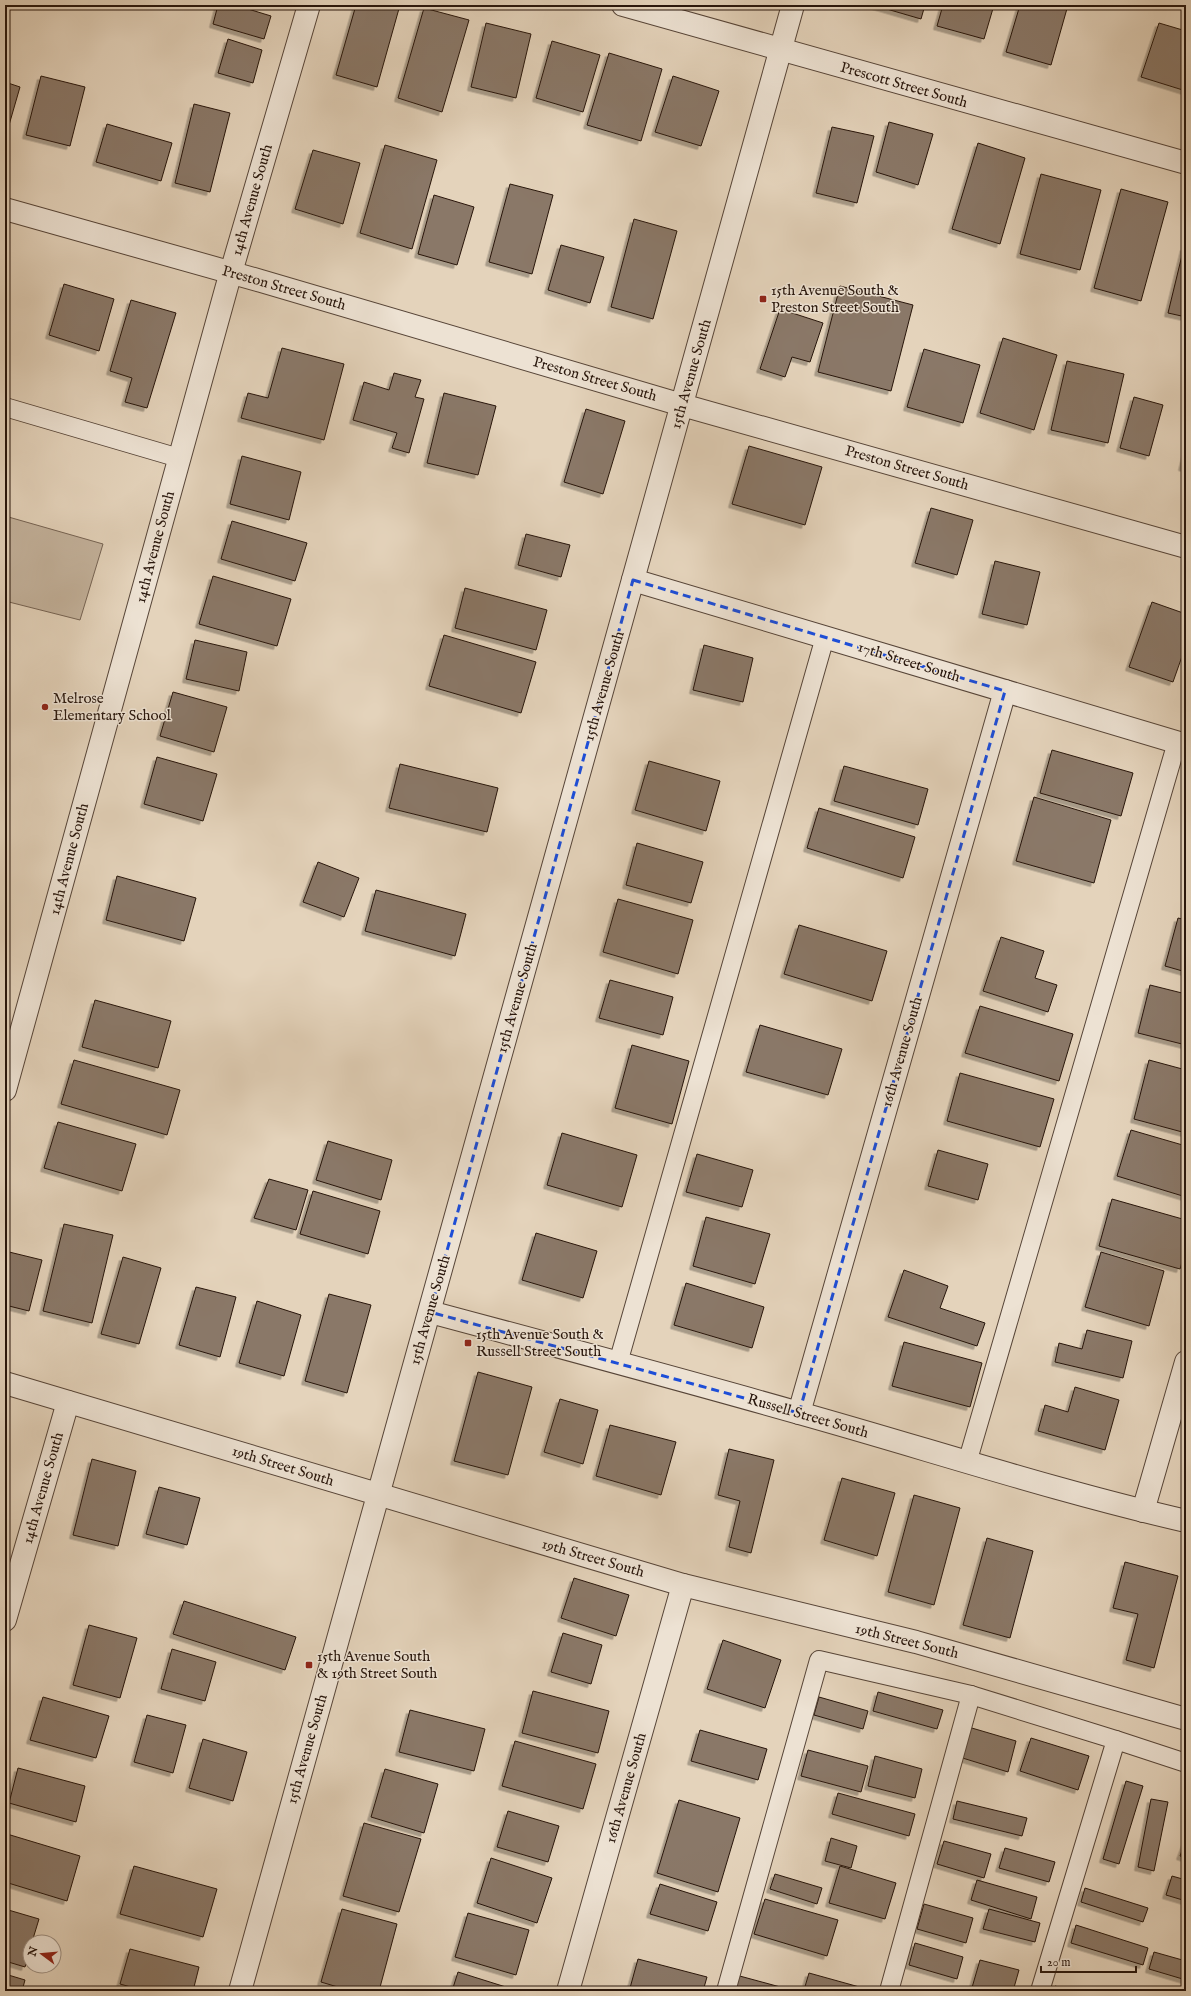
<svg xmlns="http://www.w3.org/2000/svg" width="1191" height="1996" font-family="'IM FELL English',serif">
<defs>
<filter id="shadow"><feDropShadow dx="-3.5" dy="3.5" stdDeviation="0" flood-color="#0004"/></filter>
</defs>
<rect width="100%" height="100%" fill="#e4d3bb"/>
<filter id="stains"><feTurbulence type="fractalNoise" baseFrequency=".005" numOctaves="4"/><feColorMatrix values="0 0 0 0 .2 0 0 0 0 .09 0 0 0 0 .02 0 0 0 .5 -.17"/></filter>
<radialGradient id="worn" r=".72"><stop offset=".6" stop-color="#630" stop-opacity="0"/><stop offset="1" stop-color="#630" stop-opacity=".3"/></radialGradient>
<path fill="#c4b39d" stroke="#766454" d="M 5,516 L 103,544 L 80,620 L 5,601 Z"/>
<g fill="#8a7867" stroke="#28160c" filter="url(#shadow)">
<path d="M 218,5 L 235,5 L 271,16 L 264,39 L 213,24 Z"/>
<path d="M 356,5 L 400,5 L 377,87 L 336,75 Z"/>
<path d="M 873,5 L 925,5 L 921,19 Z"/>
<path d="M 943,5 L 994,5 L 984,39 L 937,26 Z"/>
<path d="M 1020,5 L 1068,5 L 1051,65 L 1006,52 Z"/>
<path d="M 424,8 L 469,20 L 442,112 L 398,98 Z"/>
<path d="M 486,23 L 531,34 L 516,98 L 471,87 Z"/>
<path d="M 1159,23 L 1186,31 L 1186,91 L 1141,77 Z"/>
<path d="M 228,39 L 262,50 L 253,83 L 218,73 Z"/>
<path d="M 552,41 L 600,55 L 583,112 L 536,98 Z"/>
<path d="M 609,53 L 662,69 L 641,141 L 587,125 Z"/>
<path d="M 41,76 L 85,87 L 70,146 L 26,135 Z"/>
<path d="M 673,76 L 719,91 L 701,146 L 655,132 Z"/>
<path d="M 5,82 L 20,87 L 7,132 L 5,132 Z"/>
<path d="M 194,104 L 230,113 L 210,192 L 175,183 Z"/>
<path d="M 889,122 L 933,134 L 918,185 L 876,172 Z"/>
<path d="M 107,124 L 172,143 L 161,181 L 96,162 Z"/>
<path d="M 832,127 L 874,136 L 857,203 L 816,193 Z"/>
<path d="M 978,143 L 1025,158 L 1000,244 L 952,229 Z"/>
<path d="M 385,145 L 437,160 L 412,249 L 360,233 Z"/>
<path d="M 313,150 L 360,163 L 343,224 L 295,209 Z"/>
<path d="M 1041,174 L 1101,190 L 1080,270 L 1020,254 Z"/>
<path d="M 510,184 L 553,195 L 532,274 L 489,262 Z"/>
<path d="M 1121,189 L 1168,202 L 1141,301 L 1094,288 Z"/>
<path d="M 434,195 L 474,207 L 457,265 L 418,254 Z"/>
<path d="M 634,219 L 677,231 L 653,319 L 611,307 Z"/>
<path d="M 561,245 L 604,257 L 590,303 L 548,290 Z"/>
<path d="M 1184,247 L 1186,247 L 1186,317 L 1168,313 Z"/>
<path d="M 64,284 L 114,299 L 99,351 L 49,335 Z"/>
<path d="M 840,286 L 913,305 L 891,391 L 818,372 Z"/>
<path d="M 131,300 L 176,313 L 147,408 L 125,402 L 132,378 L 110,371 Z"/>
<path d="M 780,309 L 823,323 L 810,362 L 792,357 L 785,377 L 760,369 Z"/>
<path d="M 1003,338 L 1057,355 L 1034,430 L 980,413 Z"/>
<path d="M 282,348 L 344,364 L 324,440 L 241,418 L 248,393 L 268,398 Z"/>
<path d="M 924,349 L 980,365 L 963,423 L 907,407 Z"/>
<path d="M 1067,361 L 1124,374 L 1108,443 L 1051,430 Z"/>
<path d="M 394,373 L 421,380 L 415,397 L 424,399 L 409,453 L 392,448 L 397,433 L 353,420 L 364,382 L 389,390 Z"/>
<path d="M 444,393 L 496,406 L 478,475 L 427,463 Z"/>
<path d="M 1134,397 L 1163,405 L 1149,456 L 1120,448 Z"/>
<path d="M 586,409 L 625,421 L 603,494 L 564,482 Z"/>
<path d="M 749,446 L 822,467 L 805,525 L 732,504 Z"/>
<path d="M 1186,451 L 1186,468 L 1182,467 Z"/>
<path d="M 242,456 L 301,472 L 289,520 L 230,504 Z"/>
<path d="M 931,508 L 973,520 L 957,575 L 915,563 Z"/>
<path d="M 232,521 L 307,543 L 295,581 L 221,559 Z"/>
<path d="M 526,534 L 570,545 L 561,577 L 518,565 Z"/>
<path d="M 995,561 L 1040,572 L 1027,625 L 982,614 Z"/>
<path d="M 213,576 L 291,599 L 277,646 L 199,624 Z"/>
<path d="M 465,588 L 547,610 L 536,650 L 455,628 Z"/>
<path d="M 1152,602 L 1186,614 L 1186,645 L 1173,682 L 1129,667 Z"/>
<path d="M 444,635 L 536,662 L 521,713 L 429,686 Z"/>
<path d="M 195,640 L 247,652 L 239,691 L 186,679 Z"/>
<path d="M 704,645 L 753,658 L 743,702 L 693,690 Z"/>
<path d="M 173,692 L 227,707 L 214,752 L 160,736 Z"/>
<path d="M 1052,750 L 1133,773 L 1121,816 L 1040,793 Z"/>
<path d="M 157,757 L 217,774 L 203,821 L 144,804 Z"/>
<path d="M 649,761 L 720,781 L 706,831 L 635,810 Z"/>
<path d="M 400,764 L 498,788 L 487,832 L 389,808 Z"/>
<path d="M 844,766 L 928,789 L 918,825 L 834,801 Z"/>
<path d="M 1034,797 L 1111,820 L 1094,883 L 1016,861 Z"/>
<path d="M 819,808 L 915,837 L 903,878 L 807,848 Z"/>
<path d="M 637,843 L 703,862 L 691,903 L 626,885 Z"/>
<path d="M 318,862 L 359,878 L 344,917 L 303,902 Z"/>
<path d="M 117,876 L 196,898 L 184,941 L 106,920 Z"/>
<path d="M 376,890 L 466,914 L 455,956 L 365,931 Z"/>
<path d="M 618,899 L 693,920 L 678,974 L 603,952 Z"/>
<path d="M 1178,918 L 1186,920 L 1186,972 L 1165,966 Z"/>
<path d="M 799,925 L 887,951 L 872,1001 L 784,974 Z"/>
<path d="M 1001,937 L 1044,951 L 1035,978 L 1057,985 L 1048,1012 L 983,991 Z"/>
<path d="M 610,980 L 673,997 L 663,1035 L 599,1018 Z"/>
<path d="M 1150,985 L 1186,994 L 1186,1045 L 1138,1033 Z"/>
<path d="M 95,1000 L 171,1021 L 158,1068 L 82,1047 Z"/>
<path d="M 980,1006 L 1073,1034 L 1059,1081 L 965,1053 Z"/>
<path d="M 760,1025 L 842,1049 L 828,1095 L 746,1072 Z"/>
<path d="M 632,1045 L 689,1061 L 672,1124 L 615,1108 Z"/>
<path d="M 74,1060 L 180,1090 L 167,1135 L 61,1104 Z"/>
<path d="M 1149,1060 L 1186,1070 L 1186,1133 L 1134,1119 Z"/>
<path d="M 960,1073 L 1054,1099 L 1040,1147 L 947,1121 Z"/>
<path d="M 58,1122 L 136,1144 L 122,1191 L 44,1168 Z"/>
<path d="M 1131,1130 L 1186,1146 L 1186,1197 L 1117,1176 Z"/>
<path d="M 562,1133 L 637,1155 L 622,1207 L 547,1185 Z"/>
<path d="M 328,1141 L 392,1160 L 381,1200 L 316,1180 Z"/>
<path d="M 938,1150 L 988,1164 L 978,1200 L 928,1186 Z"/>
<path d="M 697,1154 L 753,1170 L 742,1207 L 686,1192 Z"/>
<path d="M 269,1179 L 308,1190 L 296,1230 L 254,1218 Z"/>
<path d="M 313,1191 L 380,1211 L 368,1254 L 300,1234 Z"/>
<path d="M 1112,1199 L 1186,1220 L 1186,1249 L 1180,1269 L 1099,1246 Z"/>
<path d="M 706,1217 L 770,1234 L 755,1284 L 693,1266 Z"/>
<path d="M 64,1224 L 113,1235 L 92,1323 L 43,1311 Z"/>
<path d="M 536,1233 L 597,1251 L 583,1298 L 522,1280 Z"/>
<path d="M 5,1251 L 42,1260 L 29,1311 L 5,1305 Z"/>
<path d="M 1101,1252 L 1164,1271 L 1149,1326 L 1085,1307 Z"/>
<path d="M 123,1257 L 161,1268 L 139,1344 L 101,1334 Z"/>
<path d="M 904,1270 L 948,1286 L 940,1308 L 985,1323 L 977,1346 L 888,1317 Z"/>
<path d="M 686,1283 L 764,1307 L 752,1348 L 674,1325 Z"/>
<path d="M 196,1287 L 236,1297 L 220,1357 L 179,1345 Z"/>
<path d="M 329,1294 L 371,1305 L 347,1393 L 305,1381 Z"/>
<path d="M 257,1301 L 301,1315 L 284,1376 L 239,1363 Z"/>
<path d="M 1087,1330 L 1132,1341 L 1123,1378 L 1055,1362 L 1059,1343 L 1082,1349 Z"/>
<path d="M 904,1342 L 982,1363 L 970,1407 L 892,1386 Z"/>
<path d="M 478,1372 L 532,1387 L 508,1475 L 454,1461 Z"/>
<path d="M 1075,1387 L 1119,1400 L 1105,1450 L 1038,1431 L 1045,1405 L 1068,1412 Z"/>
<path d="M 560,1399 L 598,1410 L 583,1464 L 544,1452 Z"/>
<path d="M 610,1425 L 676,1442 L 661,1495 L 596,1476 Z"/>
<path d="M 729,1449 L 774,1460 L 751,1553 L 729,1547 L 740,1501 L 718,1495 Z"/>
<path d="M 92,1459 L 136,1471 L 118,1546 L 73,1535 Z"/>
<path d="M 842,1478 L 895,1493 L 877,1556 L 824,1540 Z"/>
<path d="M 159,1487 L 200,1498 L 187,1545 L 146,1534 Z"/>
<path d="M 914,1495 L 960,1508 L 934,1605 L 888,1592 Z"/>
<path d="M 987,1538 L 1033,1551 L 1010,1638 L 963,1625 Z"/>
<path d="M 1125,1562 L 1178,1576 L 1154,1668 L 1126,1660 L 1138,1614 L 1113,1608 Z"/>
<path d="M 574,1578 L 629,1595 L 616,1636 L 561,1618 Z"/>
<path d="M 184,1601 L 296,1637 L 285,1670 L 173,1634 Z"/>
<path d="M 89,1625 L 137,1638 L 120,1698 L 73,1685 Z"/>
<path d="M 563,1633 L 602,1645 L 591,1684 L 551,1672 Z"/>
<path d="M 723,1640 L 781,1660 L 765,1708 L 707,1689 Z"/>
<path d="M 172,1649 L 216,1662 L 205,1701 L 161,1689 Z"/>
<path d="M 533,1691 L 609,1711 L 598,1753 L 522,1733 Z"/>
<path d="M 878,1692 L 943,1710 L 937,1729 L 873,1711 Z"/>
<path d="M 43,1697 L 109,1716 L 96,1758 L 30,1740 Z"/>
<path d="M 819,1697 L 868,1711 L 863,1729 L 814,1715 Z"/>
<path d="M 410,1710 L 485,1729 L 474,1771 L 399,1752 Z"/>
<path d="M 147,1715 L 186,1725 L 173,1773 L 134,1762 Z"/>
<path d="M 965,1726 L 1016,1741 L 1008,1772 L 956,1756 Z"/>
<path d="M 700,1730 L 767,1749 L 758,1780 L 691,1761 Z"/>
<path d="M 1031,1738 L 1089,1756 L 1078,1790 L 1020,1771 Z"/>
<path d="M 203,1739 L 247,1752 L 233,1801 L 189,1788 Z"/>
<path d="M 515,1741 L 596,1764 L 583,1809 L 502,1786 Z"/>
<path d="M 808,1750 L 868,1766 L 861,1792 L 801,1776 Z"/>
<path d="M 875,1756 L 922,1769 L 915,1798 L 868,1786 Z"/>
<path d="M 18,1768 L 85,1786 L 76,1822 L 9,1803 Z"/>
<path d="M 385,1769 L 438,1784 L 424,1833 L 371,1817 Z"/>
<path d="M 1126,1781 L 1143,1786 L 1119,1864 L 1103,1859 Z"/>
<path d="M 838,1793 L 915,1814 L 909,1836 L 832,1814 Z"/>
<path d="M 1151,1799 L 1168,1802 L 1154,1871 L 1138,1867 Z"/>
<path d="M 679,1800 L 740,1818 L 718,1892 L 657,1873 Z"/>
<path d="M 957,1801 L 1027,1818 L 1022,1836 L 953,1819 Z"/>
<path d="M 508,1811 L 559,1826 L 548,1862 L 497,1847 Z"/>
<path d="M 364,1823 L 421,1839 L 399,1912 L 343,1896 Z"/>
<path d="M 7,1834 L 80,1856 L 67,1901 L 5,1882 L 5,1841 Z"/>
<path d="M 831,1838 L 857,1846 L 851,1868 L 825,1861 Z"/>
<path d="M 1186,1840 L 1186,1858 L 1180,1856 Z"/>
<path d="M 944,1841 L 991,1854 L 984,1878 L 937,1864 Z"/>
<path d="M 1005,1848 L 1055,1862 L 1049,1882 L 999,1868 Z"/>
<path d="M 491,1858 L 552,1878 L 537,1923 L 477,1903 Z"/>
<path d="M 134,1866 L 217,1889 L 203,1937 L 120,1914 Z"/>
<path d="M 840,1866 L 896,1883 L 885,1919 L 829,1903 Z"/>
<path d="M 775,1874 L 822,1888 L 817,1904 L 770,1889 Z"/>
<path d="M 1172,1876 L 1186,1880 L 1186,1901 L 1166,1895 Z"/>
<path d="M 977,1880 L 1037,1897 L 1031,1919 L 971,1900 Z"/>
<path d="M 660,1884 L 717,1902 L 708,1931 L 650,1914 Z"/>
<path d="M 1085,1888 L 1148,1908 L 1143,1922 L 1081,1902 Z"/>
<path d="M 765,1899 L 838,1920 L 827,1956 L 754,1934 Z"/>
<path d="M 924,1904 L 973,1918 L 966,1943 L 917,1929 Z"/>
<path d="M 5,1909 L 39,1919 L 32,1942 L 30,1942 L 30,1950 L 25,1967 L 5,1961 Z"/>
<path d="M 342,1909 L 397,1924 L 379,1991 L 351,1991 L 321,1982 Z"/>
<path d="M 989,1909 L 1040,1923 L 1035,1942 L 983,1929 Z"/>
<path d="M 468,1913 L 529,1930 L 516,1975 L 455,1957 Z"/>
<path d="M 1076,1925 L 1148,1948 L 1143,1965 L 1071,1943 Z"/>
<path d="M 915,1943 L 963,1957 L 957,1979 L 909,1965 Z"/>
<path d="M 130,1949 L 199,1967 L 193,1991 L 145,1991 L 120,1984 Z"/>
<path d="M 1154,1952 L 1186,1961 L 1186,1980 L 1149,1969 Z"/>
<path d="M 638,1959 L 707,1977 L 703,1991 L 640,1991 L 630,1988 Z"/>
<path d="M 980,1960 L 1019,1970 L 1013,1991 L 971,1991 Z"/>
<path d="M 458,1972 L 509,1988 L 508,1991 L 452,1991 Z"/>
<path d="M 809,1973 L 863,1988 L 862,1991 L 804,1990 Z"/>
<path d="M 5,1974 L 25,1980 L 22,1991 L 5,1991 Z"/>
<path d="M 736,1975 L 795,1991 L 731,1991 Z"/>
<path d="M 1055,1986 L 1073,1991 L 1053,1991 Z"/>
</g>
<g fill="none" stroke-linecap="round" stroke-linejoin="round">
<g stroke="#574538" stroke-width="20">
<g id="service">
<path d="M 5,407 L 179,458"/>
<path d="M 618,1363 L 825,637"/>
<path d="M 967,1463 L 1177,742"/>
<path d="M 1116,1740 L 1186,1763"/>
<path d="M 726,1991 L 819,1660 L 971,1695 L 1116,1740 L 1040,1991"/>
<path d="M 889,1991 L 971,1695"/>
</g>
</g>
<g stroke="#574538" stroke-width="24">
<g id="minor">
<path d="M 623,5 L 1186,163"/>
<path d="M 5,209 L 261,281 L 682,405 L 1186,547"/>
<path d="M 633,580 L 1186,745"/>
<path d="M 5,1090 L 227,286 L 309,5"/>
<path d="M 430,1312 C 553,1345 676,1378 799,1413 C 928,1449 1055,1491 1186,1521"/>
<path d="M 5,1383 L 683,1585 L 916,1642 L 1186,1719"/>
<path d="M 799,1413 L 1005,691"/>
<path d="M 1143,1511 L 1186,1362"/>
<path d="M 5,1620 L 68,1402"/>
<path d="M 568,1991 L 683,1585"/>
</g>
</g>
<g stroke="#574538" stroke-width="24">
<path id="tertiary" d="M 240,1991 L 793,5"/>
</g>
<use href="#service" stroke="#ede2d3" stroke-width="18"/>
<use href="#minor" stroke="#ede2d3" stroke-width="22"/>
<use href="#tertiary" stroke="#ede2d3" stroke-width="22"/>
</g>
<path fill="none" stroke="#1d4ed8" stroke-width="3" stroke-dasharray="8 5" stroke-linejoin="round" d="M 633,580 L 1005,691 L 799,1413 L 430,1312 Z"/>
<g fill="#8f2418" stroke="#ede2d3" stroke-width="1.5">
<rect x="759" y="295" width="8" height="8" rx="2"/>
<circle cx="45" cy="707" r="4"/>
<rect x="464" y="1339" width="8" height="8" rx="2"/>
<rect x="305" y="1661" width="8" height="8" rx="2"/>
</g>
<g text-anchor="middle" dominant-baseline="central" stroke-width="3" stroke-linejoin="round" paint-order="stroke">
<g font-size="15" fill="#28160c" stroke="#ede2d3">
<text transform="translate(904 85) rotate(16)">Prescott Street South</text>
<text transform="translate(252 200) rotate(-74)">14th Avenue South</text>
<text transform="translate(284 288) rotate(16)">Preston Street South</text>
<text transform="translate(691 374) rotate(-74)">15th Avenue South</text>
<text transform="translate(595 379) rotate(16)">Preston Street South</text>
<text transform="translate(907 468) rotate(16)">Preston Street South</text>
<text transform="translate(155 547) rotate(-75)">14th Avenue South</text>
<text transform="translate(909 662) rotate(17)">17th Street South</text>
<text transform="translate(604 686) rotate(-74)">15th Avenue South</text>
<text transform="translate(69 859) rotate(-75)">14th Avenue South</text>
<text transform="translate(517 998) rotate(-74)">15th Avenue South</text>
<text transform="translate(902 1052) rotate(-74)">16th Avenue South</text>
<text transform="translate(430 1310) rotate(-74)">15th Avenue South</text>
<text transform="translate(808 1416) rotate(16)">Russell Street South</text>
<text transform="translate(283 1466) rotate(17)">19th Street South</text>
<text transform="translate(43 1488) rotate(-74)">14th Avenue South</text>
<text transform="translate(593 1558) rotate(16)">19th Street South</text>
<text transform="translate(907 1641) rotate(14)">19th Street South</text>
<text transform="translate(307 1749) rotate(-74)">15th Avenue South</text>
<text transform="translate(626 1788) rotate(-74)">16th Avenue South</text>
</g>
<g font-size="15" fill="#28160c" stroke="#ede2d3" text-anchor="start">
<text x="771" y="290">15th Avenue South &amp;<tspan x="771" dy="17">Preston Street South</tspan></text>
<text x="53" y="698">Melrose<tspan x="53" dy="17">Elementary School</tspan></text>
<text x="476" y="1334">15th Avenue South &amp;<tspan x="476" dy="17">Russell Street South</tspan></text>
<text x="317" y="1656">15th Avenue South<tspan x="317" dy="17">&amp; 19th Street South</tspan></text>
</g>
</g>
<rect width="1191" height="1996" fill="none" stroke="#e4d3bb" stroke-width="20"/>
<rect x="6" y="6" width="1179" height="1984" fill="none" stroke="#28160c" stroke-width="2"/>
<rect x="10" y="10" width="1171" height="1976" fill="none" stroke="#28160c"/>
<g transform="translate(42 1954) rotate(286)"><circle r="19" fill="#ede2d3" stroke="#9e9083"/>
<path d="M0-3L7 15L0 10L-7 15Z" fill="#8f2418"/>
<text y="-6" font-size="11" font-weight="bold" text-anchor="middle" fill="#28160c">N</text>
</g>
<path d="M1041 1966v6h95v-6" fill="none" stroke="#28160c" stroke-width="2"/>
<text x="1047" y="1966" font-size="12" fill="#28160c" stroke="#ede2d3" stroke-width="3" paint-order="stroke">20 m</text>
<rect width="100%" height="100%" filter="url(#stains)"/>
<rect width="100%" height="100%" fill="url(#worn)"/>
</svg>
